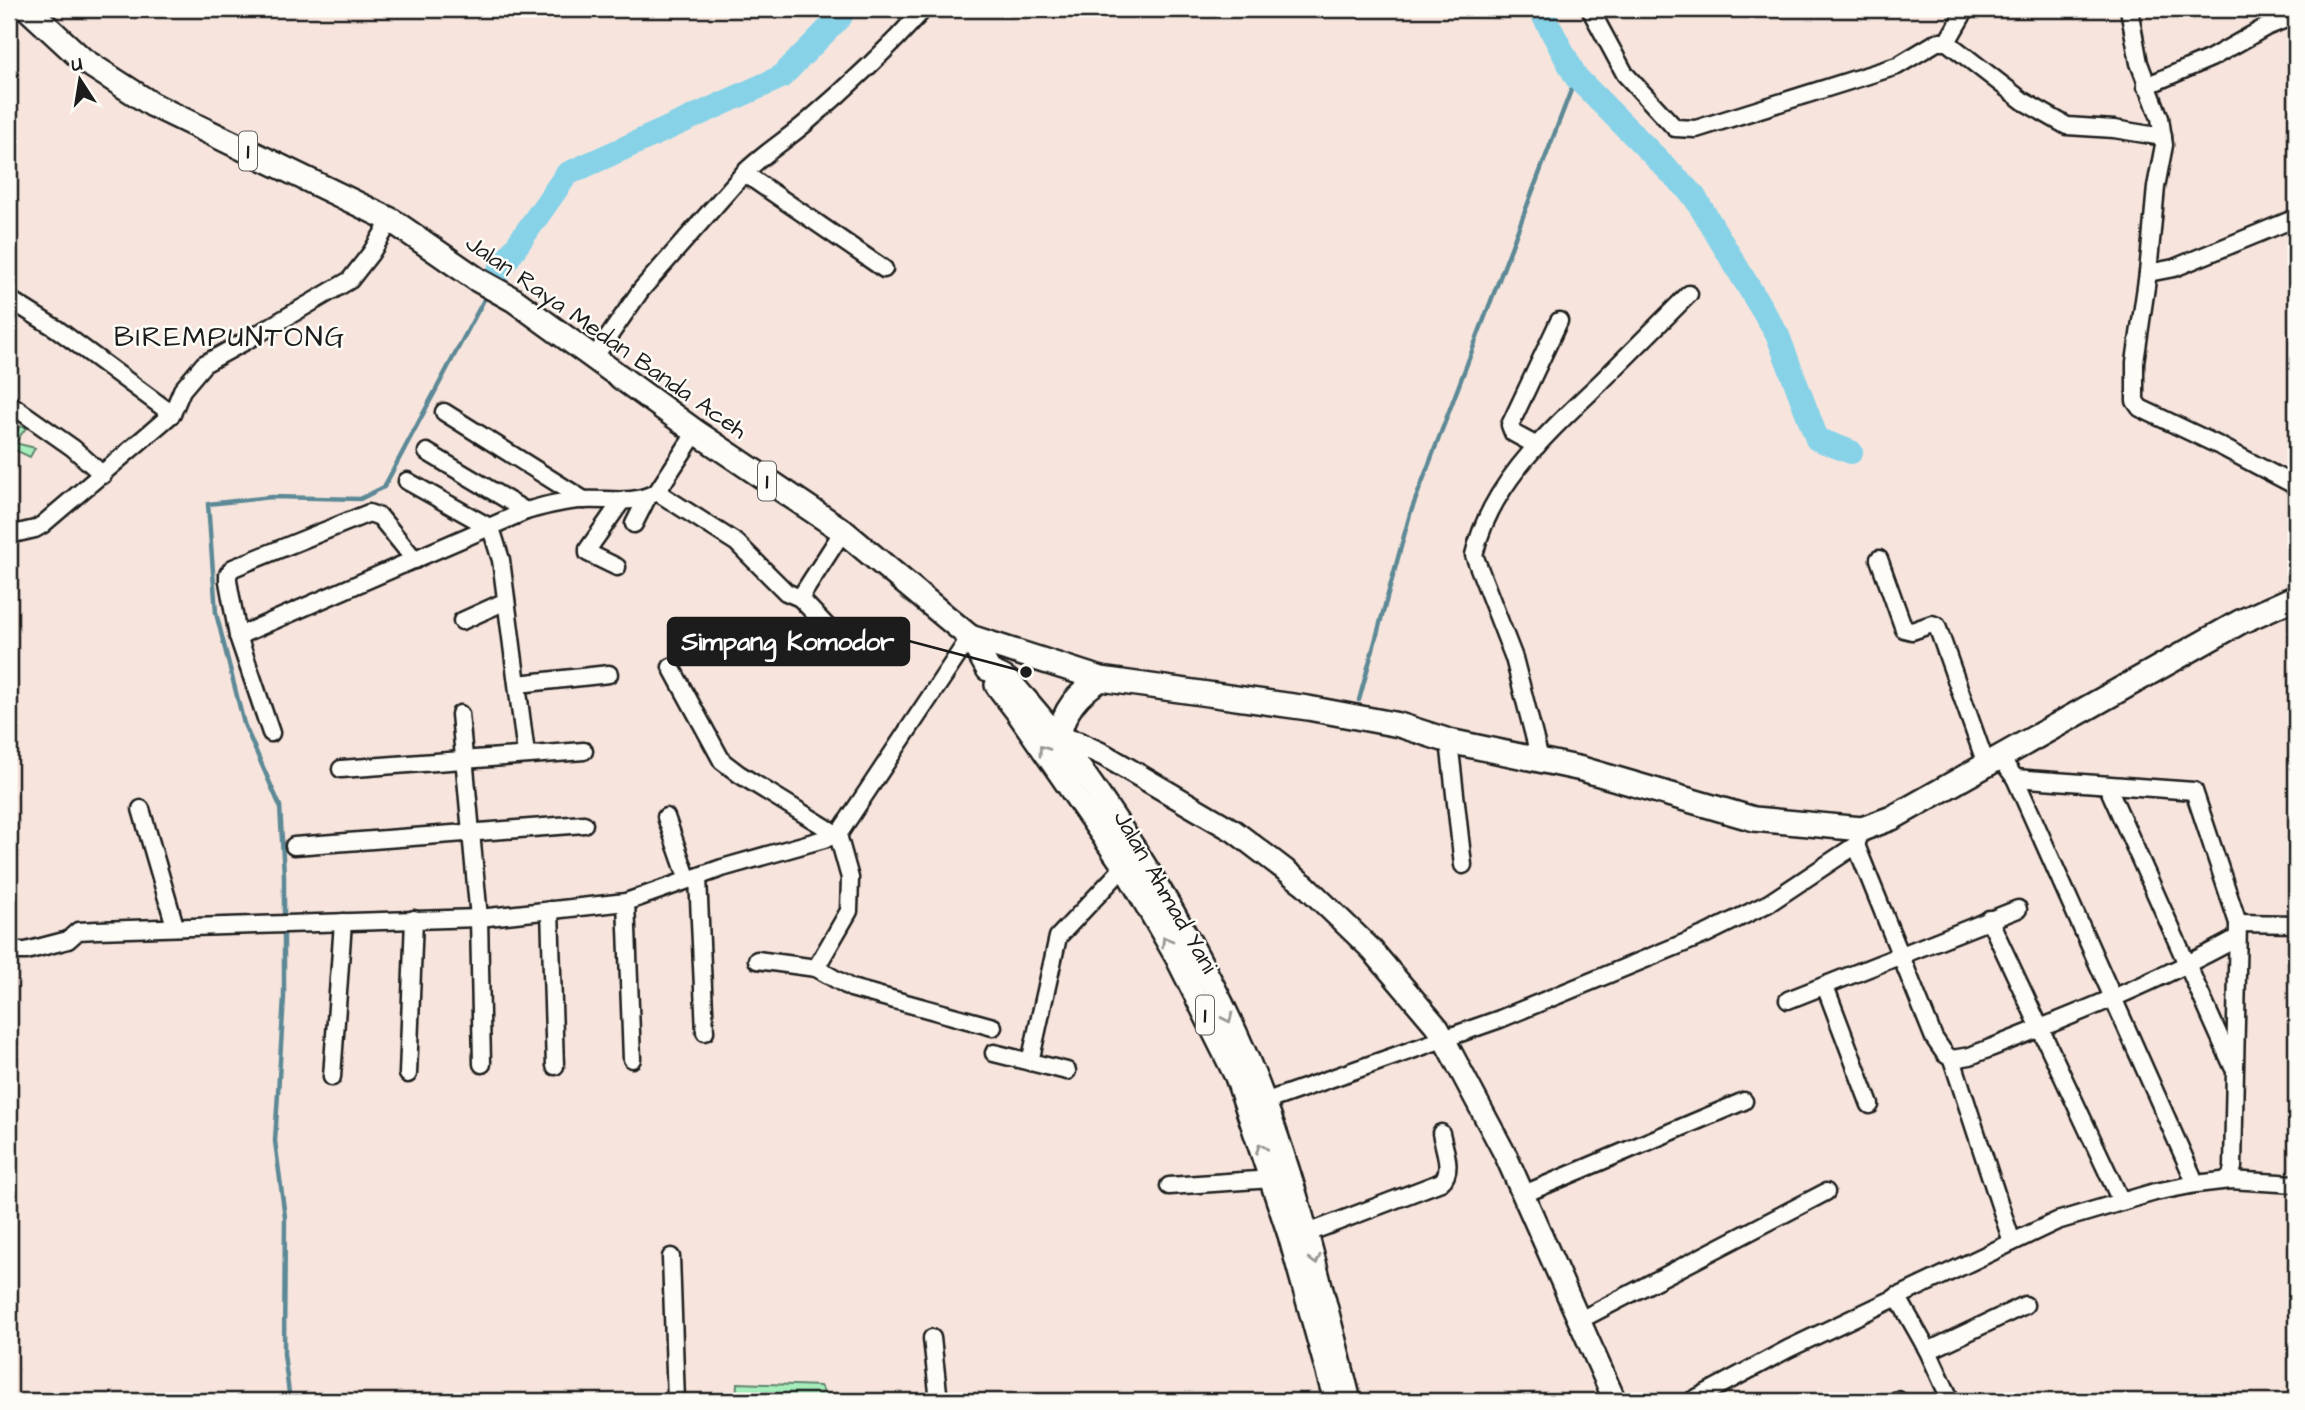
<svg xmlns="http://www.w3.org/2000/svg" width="2305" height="1410" font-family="'Architects Daughter',sans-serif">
<rect width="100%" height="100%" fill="#f7e5dd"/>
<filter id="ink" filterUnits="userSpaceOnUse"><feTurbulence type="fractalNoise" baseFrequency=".0143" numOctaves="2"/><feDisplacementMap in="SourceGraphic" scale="14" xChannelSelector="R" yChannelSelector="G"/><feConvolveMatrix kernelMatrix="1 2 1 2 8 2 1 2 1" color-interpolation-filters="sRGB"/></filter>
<g filter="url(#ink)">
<g fill="#a5eebc" stroke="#60856c" stroke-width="2">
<path d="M 20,426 L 26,428 L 15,443 L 35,448 L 30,457 L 11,448 L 15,464 L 9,465 L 9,440 Z"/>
<path d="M 737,1383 L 820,1386 L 830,1401 L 736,1401 Z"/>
</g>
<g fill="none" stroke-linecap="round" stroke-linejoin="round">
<g stroke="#5d8996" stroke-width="4.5">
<path d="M 494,280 L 499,271"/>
<path d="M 1359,700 L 1410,514 L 1576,77"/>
<path d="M 290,1401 L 284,1354 L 285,1217 L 275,1141 L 284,997 L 284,875 L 280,806 L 244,724 L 216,613 L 208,504 L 272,497 L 360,499 L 384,487 L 487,294"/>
</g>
<g stroke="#88d2e8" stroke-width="24">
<path d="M 1540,9 L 1576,77 L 1694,196 L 1778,336 L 1817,439 L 1851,452"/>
<path d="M 499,271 L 567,174 L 781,77 L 841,16 L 843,9"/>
</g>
<g stroke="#1c1c1c" stroke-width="21">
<g id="minor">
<path d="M 1590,9 L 1625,74 L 1675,128 L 1696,129 L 1897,66 L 1937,42 L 1947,42 L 2023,101 L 2067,126 L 2114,129 L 2163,137"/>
<path d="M 2129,9 L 2139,63 L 2160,118 L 2164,145 L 2156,187 L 2148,273 L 2135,362 L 2135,401 L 2140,408 L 2222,447 L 2296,486"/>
<path d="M 1947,42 L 1966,9"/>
<path d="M 2146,86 L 2211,58 L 2266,27 L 2296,15"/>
<path d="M 744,173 L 884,269"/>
<path d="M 2148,273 L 2174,268 L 2296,218"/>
<path d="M 9,299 L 57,329 L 172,414"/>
<path d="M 593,359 L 641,290 L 744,173 C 763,154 786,140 807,122 C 848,87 888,49 924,9"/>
<path d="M 9,403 L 73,448 L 103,475"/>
<path d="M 444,412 L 584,500"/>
<path d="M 1537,446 L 1513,433 L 1510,425 L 1559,321"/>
<path d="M 427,452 L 526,511"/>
<path d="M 407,481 L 491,528 L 501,560 L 526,754"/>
<path d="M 657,492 L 737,543 L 786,592 L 800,598 L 834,634"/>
<path d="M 634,524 L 647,498"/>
<path d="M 9,535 L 35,529 L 42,525 L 172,414 L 182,390 L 204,364 L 244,342 L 350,280 L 371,253 L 391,220"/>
<path d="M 1879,559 L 1904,629 L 1912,631 L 1932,624 L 1937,626 L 1986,764"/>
<path d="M 617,567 L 588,553 L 588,549 L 621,502"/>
<path d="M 800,598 L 843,531"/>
<path d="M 462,621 L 506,601"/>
<path d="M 238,636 L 526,511 C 544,506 561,501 581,500 C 608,498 632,506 657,492 L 696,432"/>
<path d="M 671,667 L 722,761 L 739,774 L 838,835 L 850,878 L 849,911 L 816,968"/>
<path d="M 518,684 L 609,674"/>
<path d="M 460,714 L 479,918 L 482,1064"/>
<path d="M 271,733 L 238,636 L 228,581 L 228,574 L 233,568 L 369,513 L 380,517 L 415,560"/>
<path d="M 1449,741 L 1463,865"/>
<path d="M 1999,756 L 2015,778 L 2196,1184"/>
<path d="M 1540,759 L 1514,658 L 1474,555 C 1491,482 1550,431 1602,381 C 1631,352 1660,323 1689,294"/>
<path d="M 341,769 L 584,751"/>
<path d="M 2015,778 L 2194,791 L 2238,923 L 2233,1167 L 2230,1180"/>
<path d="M 2107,785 L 2233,1067"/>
<path d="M 141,809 L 175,926"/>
<path d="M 666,817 L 688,880"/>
<path d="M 1856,845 L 1934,1038 L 1945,1054 L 1952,1059 L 1970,1056 C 2061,1020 2152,985 2237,938"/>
<path d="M 294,846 L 584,824"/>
<path d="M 698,877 L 705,1032"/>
<path d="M 626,902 L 632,1059"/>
<path d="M 550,910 L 555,1066"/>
<path d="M 1989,919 L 2121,1201"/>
<path d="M 2238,923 L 2296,924"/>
<path d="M 9,951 L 26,951 L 68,940 L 78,931 L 97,930 L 479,918 L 626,902 L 722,868 L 838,835 L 970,637"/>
<path d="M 757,960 L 816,968 L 851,988 L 993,1027"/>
<path d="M 1825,986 L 1870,1105"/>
<path d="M 1788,1000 L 2018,909"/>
<path d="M 994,1053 L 1067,1071"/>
<path d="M 1952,1059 L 2012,1242"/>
<path d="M 1030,1062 L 1058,937 L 1124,867"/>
<path d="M 408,1074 L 414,919"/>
<path d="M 332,1077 L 343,922"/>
<path d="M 1264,1102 L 1500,1019 L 1706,934 L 1769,903 L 1856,845 L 1862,829"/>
<path d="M 1169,1186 L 1272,1179"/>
<path d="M 1524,1194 L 1744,1101"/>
<path d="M 1300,1236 L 1441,1182 C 1454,1171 1444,1149 1441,1133"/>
<path d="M 671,1257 L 676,1401"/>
<path d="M 1897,1296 L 1928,1351 L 1951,1401"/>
<path d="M 1580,1320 L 1826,1192"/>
<path d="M 932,1338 L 939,1401"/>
<path d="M 1928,1351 L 2025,1305"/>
<path d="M 1691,1401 L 1788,1349 L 2057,1221 L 2155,1192 L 2196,1184 L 2230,1180 L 2296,1184"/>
<path d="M 1896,1401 L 1898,1400"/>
</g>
</g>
<g stroke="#1c1c1c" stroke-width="26">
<g id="major">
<path d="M 988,669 C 994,673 1002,675 1007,679 C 1014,684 1019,692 1025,698 C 1050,726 1072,756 1093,786 C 1152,871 1206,962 1247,1057 C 1294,1167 1321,1285 1350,1401"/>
<path d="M 996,685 L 1016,711 L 1124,867 L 1176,957 L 1236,1077 L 1289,1235 L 1335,1401"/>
<path d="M 1058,738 L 1078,743 L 1104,755 L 1234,831 L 1305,885 L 1371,949 L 1438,1028 L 1506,1156 L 1615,1401"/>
</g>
</g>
<g stroke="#1c1c1c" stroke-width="28">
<g id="highway">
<path d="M 28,9 L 83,60 L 153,105 L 391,220 L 478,280 L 514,300 L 696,432 L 843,531 L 970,637 L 988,669"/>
<path d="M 970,637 L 1101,679 L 1308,708 L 1399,725 L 1449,741 L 1582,769 L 1754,819 L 1862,829 L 1892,818 L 2240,622 L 2296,597"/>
<path d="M 1058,738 C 1064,710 1077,694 1101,679"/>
</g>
</g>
<use href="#minor" stroke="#fdfcf7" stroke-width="16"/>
<use href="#major" stroke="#fdfcf7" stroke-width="21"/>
<use href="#highway" stroke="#fdfcf7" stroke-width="23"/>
</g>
<defs><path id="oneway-chevron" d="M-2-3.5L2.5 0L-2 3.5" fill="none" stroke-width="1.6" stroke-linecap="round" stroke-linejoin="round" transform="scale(1.75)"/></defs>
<g stroke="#989794">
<use href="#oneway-chevron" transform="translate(1043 750) rotate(-125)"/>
<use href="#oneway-chevron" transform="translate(1166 941) rotate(-120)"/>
<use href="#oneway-chevron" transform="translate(1228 1018) rotate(65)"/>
<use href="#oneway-chevron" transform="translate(1261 1148) rotate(-109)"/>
<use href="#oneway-chevron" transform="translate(1315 1260) rotate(76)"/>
</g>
</g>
<g text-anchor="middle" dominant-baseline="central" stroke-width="5" stroke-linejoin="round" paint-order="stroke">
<g fill="#fdfcf7" stroke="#605f5e" stroke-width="2">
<rect x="239" y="131.5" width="18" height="39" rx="5"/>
<rect x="758" y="461.5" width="18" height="39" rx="5"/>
<rect x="1196" y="995.5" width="18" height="39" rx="5"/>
</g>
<g font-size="23" font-weight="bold" fill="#1c1c1c">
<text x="248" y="151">1</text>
<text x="767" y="481">1</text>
<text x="1205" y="1015">1</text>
</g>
<g font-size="24" fill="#1c1c1c" stroke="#fdfcf7">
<text transform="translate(606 337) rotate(35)">Jalan Raya Medan Banda Aceh</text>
<text transform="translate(1165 892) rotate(60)">Jalan Ahmad Yani</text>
</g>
<g font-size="28" letter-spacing="2" fill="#1c1c1c" stroke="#fdfcf7">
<text x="230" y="337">BIREMPUNTONG</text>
</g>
</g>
<path fill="none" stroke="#1c1c1c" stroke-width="2.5" d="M1026 672L909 641"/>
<circle fill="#1c1c1c" stroke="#fdfcf7" stroke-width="2.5" cx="1026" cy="672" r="7"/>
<rect fill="#1c1c1c" stroke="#1c1c1c" stroke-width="2.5" x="668" y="618" width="241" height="47" rx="7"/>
<g font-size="26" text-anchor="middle" font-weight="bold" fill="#fff">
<text x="788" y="650">Simpang Komodor</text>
</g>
<rect width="2305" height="1410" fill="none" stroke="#fdfcf7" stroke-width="35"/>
<rect x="18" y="18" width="2270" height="1375" fill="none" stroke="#1c1c1c" stroke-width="2.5" filter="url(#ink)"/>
<g transform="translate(80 80) rotate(348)" stroke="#fdfcf7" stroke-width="5" paint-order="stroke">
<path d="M0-5L12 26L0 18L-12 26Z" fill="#1c1c1c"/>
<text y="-10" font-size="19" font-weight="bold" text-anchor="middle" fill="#1c1c1c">U</text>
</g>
</svg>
